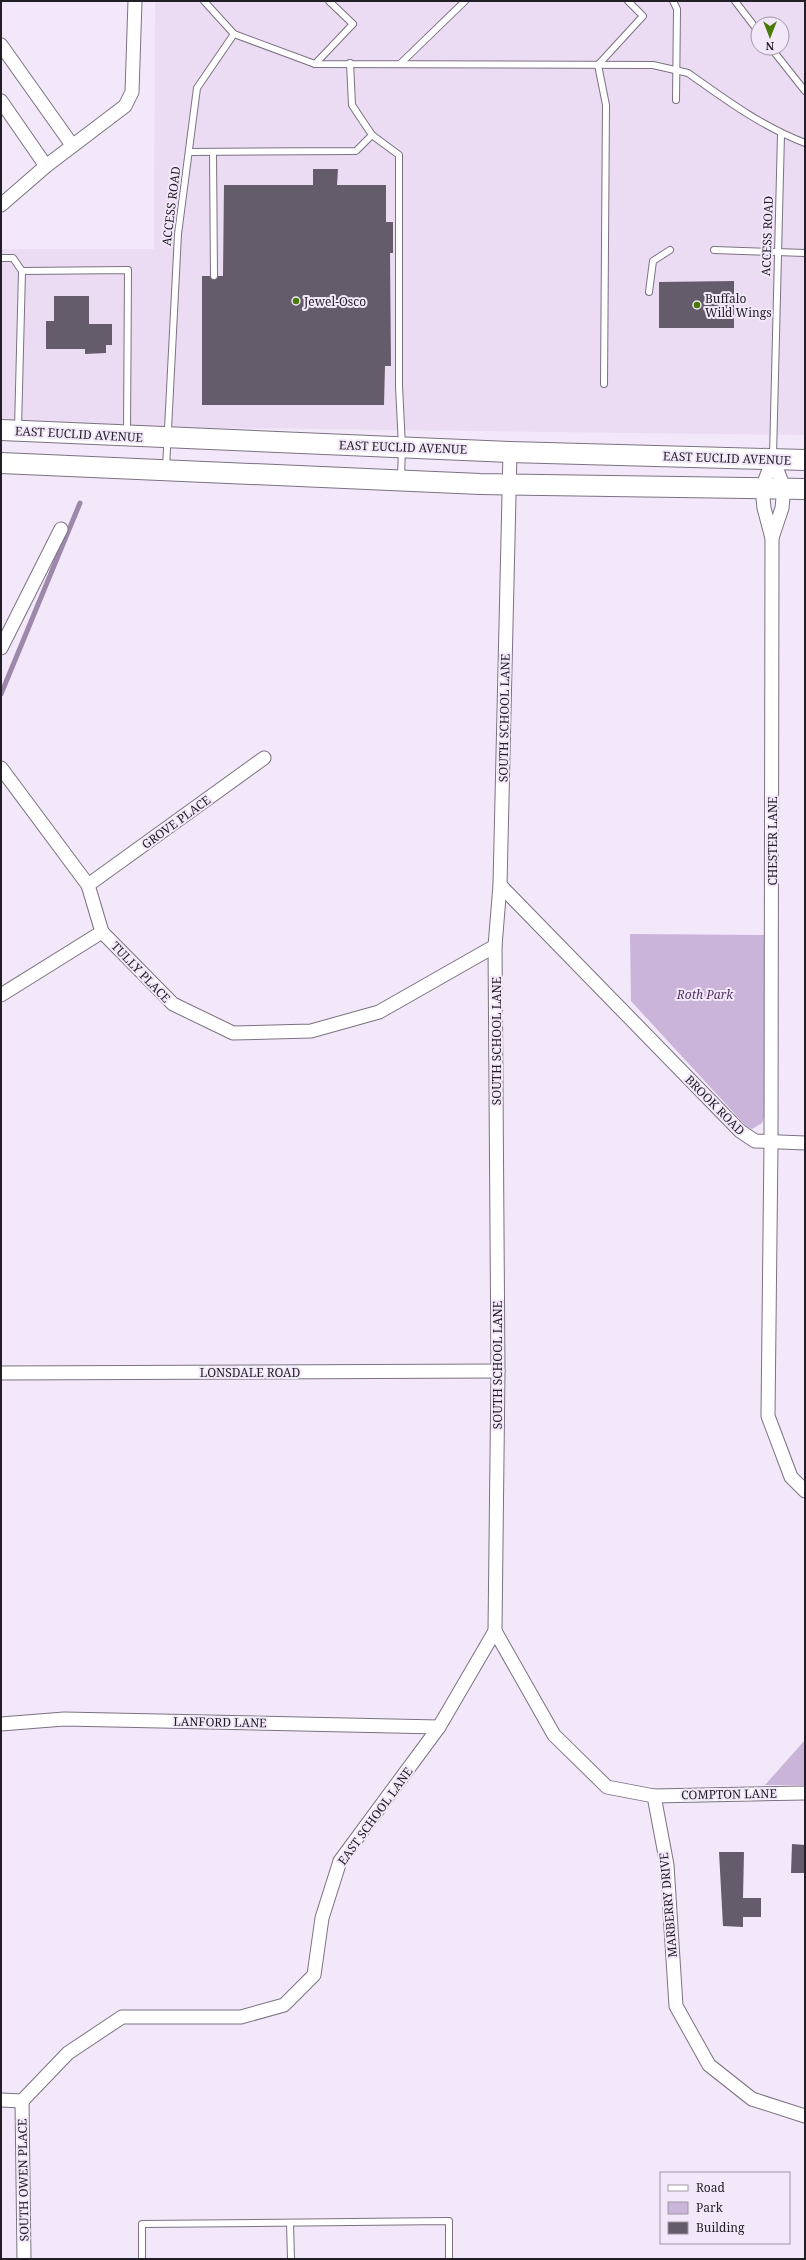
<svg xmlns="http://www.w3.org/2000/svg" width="806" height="2260" font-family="'Noto Serif',serif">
<rect width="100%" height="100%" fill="#f2e8f9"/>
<path fill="#ebdcf4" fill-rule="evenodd" d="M 155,1 L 805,1 L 805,435 L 141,427 L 1,422 L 1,249 L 154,249 ZM 758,24 L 782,24 L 782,48 L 758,48 Z"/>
<g fill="#cbb4d9">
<path d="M 630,934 L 764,935 L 764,1117 L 762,1123 L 752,1129 L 746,1126 L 631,1001 Z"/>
<path d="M 805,1740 L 805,1785 L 765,1785 Z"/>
</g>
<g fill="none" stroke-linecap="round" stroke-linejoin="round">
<path stroke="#9d87aa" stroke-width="5" d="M 1,694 L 80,503"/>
</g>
<g fill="#655c6b">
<path d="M 313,169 L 338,169 L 337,185 L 386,185 L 386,222 L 393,222 L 393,253 L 390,253 L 391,366 L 385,366 L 384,405 L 202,405 L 202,276 L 210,276 L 214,280 L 218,276 L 223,276 L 224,185 L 313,185 Z"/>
<path d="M 734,281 L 734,328 L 659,328 L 659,282 Z"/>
<path d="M 54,296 L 89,296 L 89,324 L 112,324 L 112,345 L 106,345 L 106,353 L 85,354 L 85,349 L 46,349 L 46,321 L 54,321 Z"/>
<path d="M 792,1844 L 805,1845 L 805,1873 L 791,1873 Z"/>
<path d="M 719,1852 L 744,1852 L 743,1898 L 761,1898 L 761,1917 L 743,1917 L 743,1927 L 723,1926 Z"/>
</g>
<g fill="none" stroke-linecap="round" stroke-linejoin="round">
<g stroke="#7b7281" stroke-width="8">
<g id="service">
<path d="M 204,1 L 234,34 L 315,64 L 653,65 L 688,73 C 726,100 761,126 805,143"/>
<path d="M 673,1 L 677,9 L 676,100"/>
<path d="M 735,1 L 758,31"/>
<path d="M 771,48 L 805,91"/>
<path d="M 350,63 L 352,105 L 372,135 L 399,155 L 399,386 L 402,447 L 401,478"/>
<path d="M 401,63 L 465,1"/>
<path d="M 315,64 L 353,24 L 329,1"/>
<path d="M 189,152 L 356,151 L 372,135"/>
<path d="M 213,152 L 214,276"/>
<path d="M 714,250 L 805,253"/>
<path d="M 1,258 L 13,258 L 22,271"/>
<path d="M 649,292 L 653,261 L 670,250"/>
<path d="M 604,384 L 606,105 L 598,65 L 643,16 L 628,1"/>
<path d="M 18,428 L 22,271 L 128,270 L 127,432"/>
<path d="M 773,456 L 781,134"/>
<path d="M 166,468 L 178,234 L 197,88 L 234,34"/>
<path d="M 290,2223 L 291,2259"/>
<path d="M 142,2259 L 142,2224 L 449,2221 L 449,2259"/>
</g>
</g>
<g stroke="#7b7281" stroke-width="15">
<g id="minor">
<path d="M 1,45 L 72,145"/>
<path d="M 1,101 L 46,166"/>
<path d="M 1,205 L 46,166 L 125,106 L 132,92 L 135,1"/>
<path d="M 773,459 L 762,488 L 764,508 L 772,538 L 771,1143 L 768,1416 L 791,1477 L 805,1491"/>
<path d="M 772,538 L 782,508 L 784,488 L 773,459"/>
<path d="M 1,648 L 61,529"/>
<path d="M 1,768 L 88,885 L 102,932 L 173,1004 L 233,1033 L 311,1031 L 379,1012 L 495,946"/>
<path d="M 88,885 L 264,758"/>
<path d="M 500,885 L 740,1131 L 755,1141 L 805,1143"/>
<path d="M 1,995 L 102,932"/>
<path d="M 1,1373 L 498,1371"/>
<path d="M 495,1631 L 554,1735 L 607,1787 L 654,1796 L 667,1865 L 676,2006 L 709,2065 L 752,2099 L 805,2116"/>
<path d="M 1,1724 L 64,1719 L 439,1727"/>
<path d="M 654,1796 L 805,1793"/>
<path d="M 1,2100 L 22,2101 L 68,2053 L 122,2017 L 241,2017 L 284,2005 L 314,1975 L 322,1918 L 340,1861 L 439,1727 L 495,1631 L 498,1371 L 495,946 L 500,885 L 510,452"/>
<path d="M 22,2101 L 24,2259"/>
</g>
</g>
<g stroke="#7b7281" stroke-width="22">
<g id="primary">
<path d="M 1,430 L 510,452 L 805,460"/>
<path d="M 1,463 L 480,484 L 805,489"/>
</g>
</g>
<use href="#service" stroke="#fff" stroke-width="6"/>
<use href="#minor" stroke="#fff" stroke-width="13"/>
<use href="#primary" stroke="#fff" stroke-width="20"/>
</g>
<g fill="#487a05" stroke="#f2e8f9" stroke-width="1.5">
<circle cx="296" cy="301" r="4"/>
<circle cx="697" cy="305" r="4"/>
</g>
<g text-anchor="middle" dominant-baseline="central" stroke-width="4" stroke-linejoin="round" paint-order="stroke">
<g font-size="12" fill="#221e25" stroke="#f2e8f9">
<text transform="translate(171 206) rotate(-83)">ACCESS ROAD</text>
<text transform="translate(767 236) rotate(-88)">ACCESS ROAD</text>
<text transform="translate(79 434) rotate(3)">EAST EUCLID AVENUE</text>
<text transform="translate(403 447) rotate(2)">EAST EUCLID AVENUE</text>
<text transform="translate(727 458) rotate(2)">EAST EUCLID AVENUE</text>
<text transform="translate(504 718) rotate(-89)">SOUTH SCHOOL LANE</text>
<text transform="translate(176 822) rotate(-36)">GROVE PLACE</text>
<text transform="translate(772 841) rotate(-90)">CHESTER LANE</text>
<text transform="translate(141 972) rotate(46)">TULLY PLACE</text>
<text transform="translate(496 1041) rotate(-90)">SOUTH SCHOOL LANE</text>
<text transform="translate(715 1105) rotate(45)">BROOK ROAD</text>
<text transform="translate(497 1365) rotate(-90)">SOUTH SCHOOL LANE</text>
<text x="250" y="1372">LONSDALE ROAD</text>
<text transform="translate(220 1722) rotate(1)">LANFORD LANE</text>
<text transform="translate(729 1794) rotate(-1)">COMPTON LANE</text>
<text transform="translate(375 1816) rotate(-54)">EAST SCHOOL LANE</text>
<text transform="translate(668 1905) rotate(-95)">MARBERRY DRIVE</text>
<text transform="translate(23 2180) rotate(-91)">SOUTH OWEN PLACE</text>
</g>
<g font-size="12" fill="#221e25" stroke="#f2e8f9" text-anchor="start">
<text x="705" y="298">Buffalo<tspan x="705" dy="14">Wild Wings</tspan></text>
<text x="304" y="301">Jewel-Osco</text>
</g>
<g font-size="12" font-style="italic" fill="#533464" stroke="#f2e8f9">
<text x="705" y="994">Roth Park</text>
</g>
</g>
<rect width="806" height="2260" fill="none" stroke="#221e25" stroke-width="4"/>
<rect x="660" y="2172" width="130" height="72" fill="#f2e8f9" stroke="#9f97a4"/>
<rect x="668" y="2185" width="20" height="6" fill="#ffffff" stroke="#9f97a4"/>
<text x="696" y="2192" font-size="12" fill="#221e25">Road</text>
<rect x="668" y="2202" width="20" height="12" fill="#cbb4d9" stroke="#9f97a4"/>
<text x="696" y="2212" font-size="12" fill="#221e25">Park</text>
<rect x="668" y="2222" width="20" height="12" fill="#655c6b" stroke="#9f97a4"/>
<text x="696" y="2232" font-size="12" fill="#221e25">Building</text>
<g transform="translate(770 36) rotate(180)"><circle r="19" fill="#f2e8f9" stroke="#9f97a4"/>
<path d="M0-3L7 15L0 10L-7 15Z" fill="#487a05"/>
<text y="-6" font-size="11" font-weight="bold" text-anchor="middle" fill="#221e25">N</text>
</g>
</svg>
